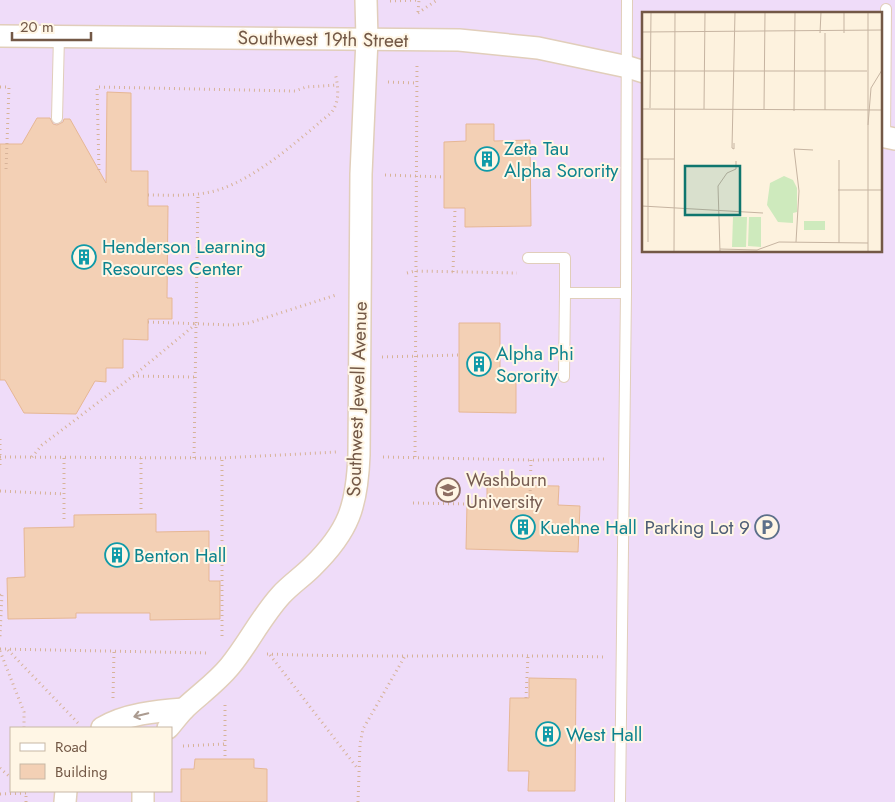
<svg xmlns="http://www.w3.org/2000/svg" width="895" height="802" font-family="Jost,sans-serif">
<rect width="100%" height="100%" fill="#fdf2de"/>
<path fill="#efdcf9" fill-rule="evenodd" d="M 0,0 L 895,0 L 895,802 L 0,802 ZM 644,14 L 881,14 L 881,251 L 644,251 ZM 11,728 L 171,728 L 171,791 L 11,791 Z"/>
<g fill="#f3d0b5" stroke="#e6b795">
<path d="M 107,92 L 131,93 L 131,171 L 148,171 L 148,206 L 168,206 L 167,298 L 172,298 L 172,319 L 148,319 L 148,340 L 123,339 L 123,368 L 106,368 L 106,382 L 95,381 L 76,414 L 24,413 L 5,380 L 0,380 L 0,144 L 22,144 L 37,118 L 50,118 L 53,124 L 57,125 L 63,122 L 64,119 L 70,119 L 106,183 Z"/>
<path d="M 466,124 L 494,124 L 494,141 L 530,140 L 531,226 L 465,227 L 465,208 L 444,208 L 444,142 L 466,141 Z"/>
<path d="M 459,323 L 500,323 L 500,373 L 516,373 L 516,413 L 459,412 Z"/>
<path d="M 487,485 L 559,486 L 558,505 L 580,506 L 578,552 L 466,549 L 467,504 L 487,505 Z"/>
<path d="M 156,514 L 156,532 L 209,531 L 209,581 L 220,581 L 220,619 L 150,620 L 150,613 L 76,613 L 76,618 L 8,619 L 7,578 L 25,577 L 24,528 L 74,527 L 74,515 Z"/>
<path d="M 529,678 L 576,679 L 575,791 L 528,791 L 529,771 L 508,771 L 510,698 L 529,698 Z"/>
<path d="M 195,759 L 254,759 L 254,768 L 267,769 L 267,802 L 181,802 L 181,769 L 194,769 Z"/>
</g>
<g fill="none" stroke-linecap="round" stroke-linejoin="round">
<g stroke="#e1ceba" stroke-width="12">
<g id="service">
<path d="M 57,118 L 59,36"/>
<path d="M 885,137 L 886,9"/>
<path d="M 528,258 L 565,258 L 565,293"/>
<path d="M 564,377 L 565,293 L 626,293"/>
<path d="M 620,802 L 626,293 L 627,0"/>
</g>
</g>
<g stroke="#e1ceba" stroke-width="24">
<g id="minor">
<path d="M 0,36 L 459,40 L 538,48 L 628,67 L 644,72"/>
<path d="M 881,136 L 895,139"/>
<path d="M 102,728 C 125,714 156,711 184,709"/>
<path d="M 168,728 C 174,721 179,714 185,708 C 200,694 217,682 230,666 C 248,644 261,617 281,595 C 290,585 302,577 312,567 C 349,531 357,506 359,455 L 361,174 L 367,39 L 366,0"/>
<path d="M 65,802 L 66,791"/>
<path d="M 143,802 L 143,791"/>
</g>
</g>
<g stroke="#d7b399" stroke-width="3" stroke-dasharray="1 4" stroke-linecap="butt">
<path d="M 390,1 L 419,0"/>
<path d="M 418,12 L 419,0"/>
<path d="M 418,13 L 437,0"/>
<path d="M 388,82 L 417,83"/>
<path d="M 0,87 L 9,87 L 6,170"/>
<path d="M 99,170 L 97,87 L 295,91 L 306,87 L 338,85"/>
<path d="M 385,175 L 444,177"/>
<path d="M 148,195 C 172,195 198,197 221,189 C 254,178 292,146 319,123 C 323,119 330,115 333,110 C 340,100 338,84 335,73"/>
<path d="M 453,272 L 455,208"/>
<path d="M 407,273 L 415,271 L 517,273"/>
<path d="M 148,322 L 232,325 L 249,323 L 336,295"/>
<path d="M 382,357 L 459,355"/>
<path d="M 133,376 L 195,377"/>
<path d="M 0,439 L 0,467"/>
<path d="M 0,457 L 222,458 L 337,452"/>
<path d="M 32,457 L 42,445 L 133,376 L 196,324"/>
<path d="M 383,457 L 531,460 L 607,459"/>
<path d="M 415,457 L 417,63"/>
<path d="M 64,458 L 64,520"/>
<path d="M 141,458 L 141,510"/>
<path d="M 194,458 L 198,194"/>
<path d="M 0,491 L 64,494"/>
<path d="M 530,496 L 531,460"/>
<path d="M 413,503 L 467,504"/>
<path d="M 0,595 L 2,593 L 0,637"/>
<path d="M 222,636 L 222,458"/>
<path d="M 0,649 L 209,653"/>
<path d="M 8,650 L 78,723"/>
<path d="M 0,651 L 24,712 L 24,728"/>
<path d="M 267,654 C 379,658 492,654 604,657"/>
<path d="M 270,655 L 358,769"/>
<path d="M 113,698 L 114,651"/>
<path d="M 526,698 L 528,655"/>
<path d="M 225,705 L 225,759"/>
<path d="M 183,746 L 225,744"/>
<path d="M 0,768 L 11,778"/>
<path d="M 0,794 L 26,793"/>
<path d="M 26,802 L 26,791"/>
<path d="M 358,802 L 360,744 L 363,729 L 405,656"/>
</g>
<use href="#service" stroke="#fff" stroke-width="10"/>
<use href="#minor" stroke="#fff" stroke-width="21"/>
</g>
<defs><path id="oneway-shaft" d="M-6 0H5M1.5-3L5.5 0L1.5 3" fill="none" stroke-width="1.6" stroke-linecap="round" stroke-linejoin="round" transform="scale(1.25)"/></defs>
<use stroke="#ab9b90" href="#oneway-shaft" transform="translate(141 715) rotate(167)"/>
<defs>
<g id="building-ring" transform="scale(1.25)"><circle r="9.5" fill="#fff6e5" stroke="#0f9aa8" stroke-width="1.5"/><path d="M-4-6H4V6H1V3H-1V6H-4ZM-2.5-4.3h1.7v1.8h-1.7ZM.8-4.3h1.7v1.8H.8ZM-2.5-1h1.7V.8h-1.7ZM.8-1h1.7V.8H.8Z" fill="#0f9aa8"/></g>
<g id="university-ring" transform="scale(1.25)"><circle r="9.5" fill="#fff6e5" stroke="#8d6e63" stroke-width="1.5"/><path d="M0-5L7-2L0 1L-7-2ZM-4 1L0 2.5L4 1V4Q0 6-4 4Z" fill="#8d6e63"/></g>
<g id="parking-ring" transform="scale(1.25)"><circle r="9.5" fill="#fff6e5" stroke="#5c6f8a" stroke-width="1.5"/><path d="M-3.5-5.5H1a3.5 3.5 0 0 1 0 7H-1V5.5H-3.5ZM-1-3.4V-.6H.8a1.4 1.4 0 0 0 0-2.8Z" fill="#5c6f8a"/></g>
</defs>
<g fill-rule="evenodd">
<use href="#building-ring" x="487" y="159"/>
<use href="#building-ring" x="84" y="257"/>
<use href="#building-ring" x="479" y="364"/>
<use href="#university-ring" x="448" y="490"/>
<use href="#building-ring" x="523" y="527"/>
<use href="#parking-ring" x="767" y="527"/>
<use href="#building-ring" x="117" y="555"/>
<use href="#building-ring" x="548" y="734"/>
</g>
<g text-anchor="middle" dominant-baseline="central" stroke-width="4" stroke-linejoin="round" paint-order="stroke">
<g font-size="19" fill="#735846" stroke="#fff6e5">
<text transform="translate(323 39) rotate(1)">Southwest 19th Street</text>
<text transform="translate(357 399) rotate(-88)">Southwest Jewell Avenue</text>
</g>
<g font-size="19" fill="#0d838f" stroke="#fff6e5" text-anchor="start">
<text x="504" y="148">Zeta Tau<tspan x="504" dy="22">Alpha Sorority</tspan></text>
<text x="102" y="246">Henderson Learning<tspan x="102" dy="22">Resources Center</tspan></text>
<text x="496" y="353">Alpha Phi<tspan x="496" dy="22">Sorority</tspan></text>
<text x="540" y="527">Kuehne Hall</text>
<text x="134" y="555">Benton Hall</text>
<text x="566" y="734">West Hall</text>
</g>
<g font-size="19" fill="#785e54" stroke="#fff6e5" text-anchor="start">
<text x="466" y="479">Washburn<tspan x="466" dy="22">University</tspan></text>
</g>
<g font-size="19" fill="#4e5e75" stroke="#fff6e5" text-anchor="end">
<text x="750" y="527">Parking Lot 9</text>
</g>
</g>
<g transform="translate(642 12)">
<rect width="240" height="240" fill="#fdf2de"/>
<path d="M 142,164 L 151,168 L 155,176 L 155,200 L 151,201 L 151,211 L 136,210 L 125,193 L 128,171 ZM 91,205 L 105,205 L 104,235 L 90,235 ZM 107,205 L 119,205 L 119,235 L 106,234 ZM 162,209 L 183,209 L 183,218 L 162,218 Z" fill="#ceeabd"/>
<path fill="none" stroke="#c6b4a1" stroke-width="1" d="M 0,20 L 240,18M 178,21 L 179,0M 202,21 L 202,0M 0,59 L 225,59M 8,96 L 9,0M 0,97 L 240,98M 62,97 L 63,0M 122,98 L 123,0M 183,98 L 183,21M 152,99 L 153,0M 226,113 L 229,76 L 240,58M 92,131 L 92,137 L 90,136 L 93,0M 0,147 L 32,147M 197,148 L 197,231M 196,178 L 240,178M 0,194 L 121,201M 6,230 L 6,147M 154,230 L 157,179 L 152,137 L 171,138M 78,237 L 115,238 L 137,230 L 226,231M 32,240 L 33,0M 78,240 L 76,174 L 85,161 L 94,157 L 94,149M 226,240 L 226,0"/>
<path fill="#0f766e" fill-opacity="0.15" stroke="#0f766e" stroke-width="2.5" d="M 43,154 L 98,154 L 98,203 L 43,203 Z"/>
<rect width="240" height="240" fill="none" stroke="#735846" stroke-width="2.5"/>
</g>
<rect x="10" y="727" width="162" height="65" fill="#fff6e5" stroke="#c7b7a5"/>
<rect x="20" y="743" width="25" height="8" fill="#ffffff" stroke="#c7b7a5"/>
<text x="55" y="752" font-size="15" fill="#735846">Road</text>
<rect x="20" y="764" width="25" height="15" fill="#f3d0b5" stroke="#c7b7a5"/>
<text x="55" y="777" font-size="15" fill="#735846">Building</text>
<path d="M12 32v8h79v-8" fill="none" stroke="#735846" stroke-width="2.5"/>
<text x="20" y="32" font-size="15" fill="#735846" stroke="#fff6e5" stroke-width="4" paint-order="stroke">20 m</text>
</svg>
